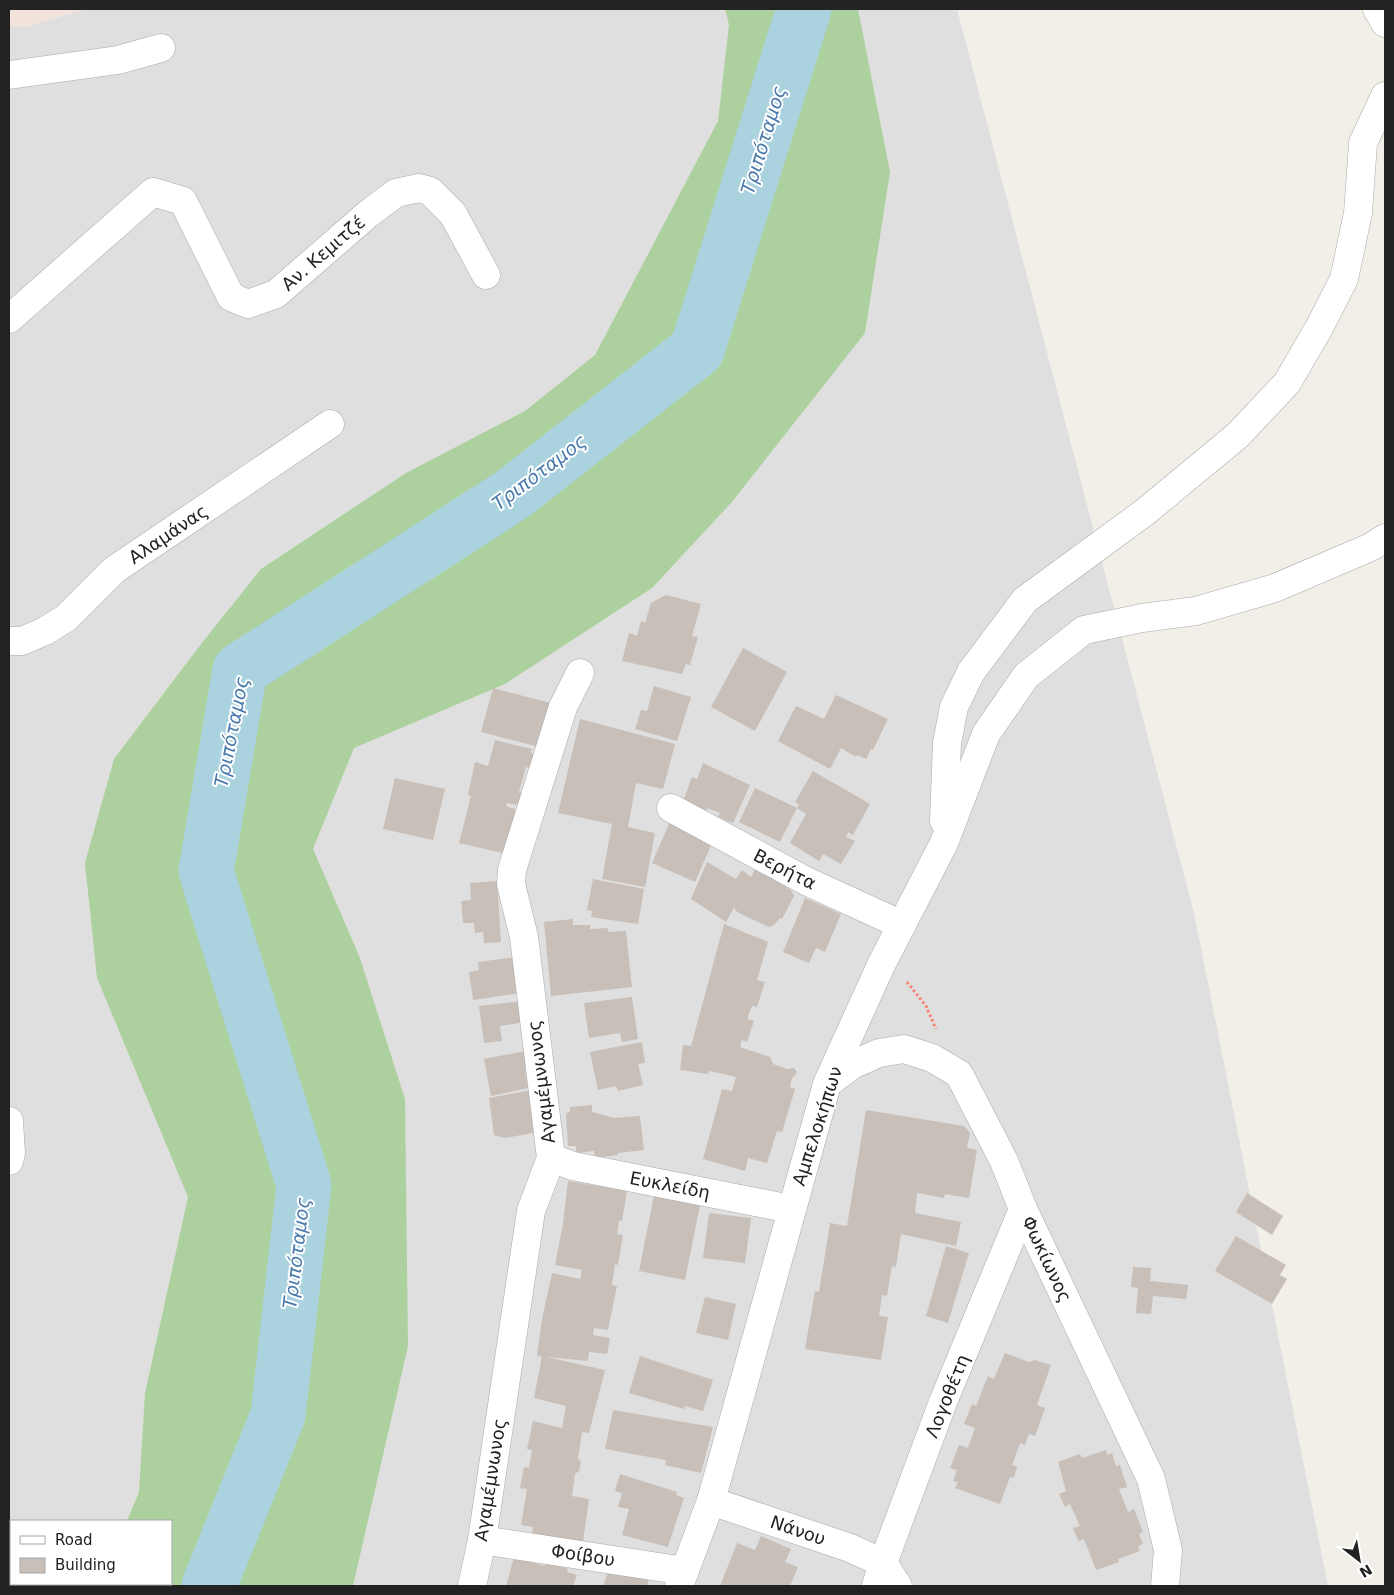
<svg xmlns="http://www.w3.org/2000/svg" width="1394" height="1595" font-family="'DejaVu Sans',sans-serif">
<rect width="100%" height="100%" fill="#f2efe9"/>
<path fill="#e0dfdf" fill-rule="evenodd" d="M 9,9 L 957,9 L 1194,913 L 1328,1586 L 9,1586 ZM 11,1521 L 171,1521 L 171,1584 L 11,1584 Z"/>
<path fill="#f3e3dd" d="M 9,9 L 86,9 L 26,27 L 9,26 Z"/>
<path fill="#add19e" d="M 725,9 L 858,9 L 890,172 L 865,333 L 731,503 L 652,588 L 505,684 L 354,748 L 313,849 L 360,958 L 405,1099 L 408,1346 L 353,1586 L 99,1586 L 100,1584 L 171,1584 L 171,1521 L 127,1521 L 139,1492 L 145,1393 L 188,1197 L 97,978 L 85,863 L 114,759 L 201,644 L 261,569 L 406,473 L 525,411 L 595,355 L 718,121 L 729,25 Z"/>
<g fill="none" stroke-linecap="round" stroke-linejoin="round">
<path stroke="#aad3df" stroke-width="55" d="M 209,1586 L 278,1415 L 304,1185 L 206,871 L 240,670 L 513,494 L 697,350 L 804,9"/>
</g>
<g fill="#c7bfb8">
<path d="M 666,595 L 701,604 L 692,636 L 698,637 L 690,665 L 686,664 L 682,674 L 622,661 L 629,633 L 637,636 L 641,621 L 645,623 L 651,603 Z"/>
<path d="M 743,648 L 787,672 L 755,731 L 711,707 Z"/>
<path d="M 654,686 L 691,697 L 677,741 L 635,729 L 641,710 L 647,711 Z"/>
<path d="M 493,688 L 554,704 L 543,748 L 481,732 Z"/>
<path d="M 836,695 L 888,719 L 873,750 L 871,749 L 866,759 L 857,755 L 856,757 L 841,748 L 830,769 L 778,741 L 796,706 L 824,719 Z"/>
<path d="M 580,719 L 675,744 L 663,789 L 636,783 L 628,827 L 655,833 L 645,887 L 602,879 L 612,824 L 558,813 Z"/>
<path d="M 495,740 L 532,749 L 531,753 L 534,754 L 530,768 L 526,767 L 519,792 L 522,793 L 518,805 L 507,803 L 506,806 L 521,811 L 507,854 L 459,843 L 471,796 L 468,795 L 475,762 L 488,766 Z"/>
<path d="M 703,763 L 750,785 L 733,823 L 718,817 L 720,813 L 707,808 L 706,813 L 682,804 L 692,777 L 697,779 Z"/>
<path d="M 813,771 L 870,804 L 853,835 L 848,832 L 846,837 L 855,841 L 841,864 L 823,854 L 819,861 L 790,843 L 806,814 L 797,808 L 780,842 L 739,822 L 755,788 L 797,808 L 799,804 L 795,802 Z"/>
<path d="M 395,778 L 445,789 L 433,840 L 383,829 Z"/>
<path d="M 670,822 L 713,841 L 695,882 L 652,863 Z"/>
<path d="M 707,862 L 736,879 L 742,870 L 751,877 L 755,869 L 791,890 L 794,896 L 782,919 L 780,918 L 774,925 L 769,927 L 739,913 L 735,910 L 735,906 L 726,922 L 691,899 Z"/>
<path d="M 593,879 L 644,889 L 638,924 L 591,917 L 592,911 L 587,910 Z"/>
<path d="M 497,881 L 501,942 L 484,943 L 483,932 L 475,933 L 474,923 L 463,923 L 461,901 L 471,900 L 470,883 Z"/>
<path d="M 805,898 L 841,914 L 825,952 L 816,948 L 809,963 L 783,952 Z"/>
<path d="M 573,919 L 573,925 L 590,925 L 590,929 L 608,928 L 608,932 L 626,931 L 632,987 L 551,996 L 544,922 Z"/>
<path d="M 724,924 L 768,942 L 757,980 L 765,982 L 757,1007 L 752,1006 L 747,1019 L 754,1021 L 747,1042 L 742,1040 L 740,1047 L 770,1057 L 773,1064 L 787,1069 L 794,1068 L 797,1072 L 796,1074 L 792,1078 L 790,1087 L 795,1089 L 782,1132 L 777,1131 L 767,1163 L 748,1158 L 745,1171 L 703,1159 L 722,1089 L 732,1091 L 736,1077 L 709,1071 L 708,1074 L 680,1070 L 683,1045 L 691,1046 Z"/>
<path d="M 516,957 L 521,993 L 473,1000 L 469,972 L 479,970 L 478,962 Z"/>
<path d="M 632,997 L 638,1039 L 622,1042 L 620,1033 L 589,1038 L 584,1003 Z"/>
<path d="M 523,1001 L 525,1022 L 500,1026 L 502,1041 L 484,1043 L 479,1006 Z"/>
<path d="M 642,1042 L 645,1063 L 638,1064 L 643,1085 L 618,1091 L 616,1086 L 598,1090 L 590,1052 Z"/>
<path d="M 526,1051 L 530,1070 L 525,1071 L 528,1088 L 491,1096 L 484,1059 Z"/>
<path d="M 532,1090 L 538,1132 L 505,1138 L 494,1135 L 489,1098 Z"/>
<path d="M 592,1105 L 592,1112 L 615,1118 L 640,1116 L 644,1150 L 618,1153 L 618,1155 L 595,1158 L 594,1151 L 576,1153 L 576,1146 L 568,1146 L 566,1113 L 570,1112 L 570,1107 Z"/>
<path d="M 866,1110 L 964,1126 L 970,1133 L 967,1148 L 977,1150 L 969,1198 L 945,1194 L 944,1198 L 917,1193 L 915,1213 L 961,1222 L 956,1246 L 901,1234 L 896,1267 L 892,1266 L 887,1296 L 882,1295 L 879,1316 L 888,1317 L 881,1360 L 805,1349 L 815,1291 L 819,1292 L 830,1223 L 847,1226 Z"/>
<path d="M 568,1181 L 627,1191 L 622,1221 L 619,1220 L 617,1234 L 623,1235 L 618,1265 L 615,1264 L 612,1285 L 617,1286 L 608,1330 L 594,1328 L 593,1335 L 610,1338 L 607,1354 L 589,1352 L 588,1361 L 537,1356 L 542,1319 L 552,1273 L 580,1279 L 582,1270 L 555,1265 L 563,1224 Z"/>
<path d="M 1247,1193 L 1283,1216 L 1272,1235 L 1236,1212 Z"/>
<path d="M 654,1196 L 700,1205 L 685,1280 L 639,1271 Z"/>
<path d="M 709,1213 L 751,1218 L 745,1263 L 703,1258 Z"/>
<path d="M 1236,1236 L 1286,1265 L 1280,1275 L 1287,1279 L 1272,1304 L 1215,1271 Z"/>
<path d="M 946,1246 L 969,1253 L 948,1323 L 926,1316 Z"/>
<path d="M 1133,1267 L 1151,1268 L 1150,1281 L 1188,1285 L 1186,1299 L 1153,1296 L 1151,1314 L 1136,1313 L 1138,1288 L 1131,1287 Z"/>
<path d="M 705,1297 L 736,1304 L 728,1340 L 696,1333 Z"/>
<path d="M 1005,1353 L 1029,1362 L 1035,1360 L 1051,1365 L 1037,1405 L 1045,1408 L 1035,1436 L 1029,1434 L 1025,1445 L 1020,1443 L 1012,1465 L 1017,1467 L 1014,1478 L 1010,1477 L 1000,1504 L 955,1488 L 958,1482 L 953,1481 L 957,1470 L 950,1468 L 959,1445 L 968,1448 L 975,1428 L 964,1424 L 972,1404 L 976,1406 L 988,1376 L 994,1379 Z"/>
<path d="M 542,1356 L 605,1370 L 589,1433 L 582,1432 L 578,1458 L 581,1462 L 579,1471 L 575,1474 L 572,1496 L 589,1499 L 583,1542 L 532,1534 L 533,1527 L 521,1525 L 527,1489 L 520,1488 L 524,1467 L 529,1468 L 532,1450 L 527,1449 L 533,1421 L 562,1428 L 566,1406 L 534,1398 Z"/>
<path d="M 640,1356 L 713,1380 L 703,1411 L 685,1406 L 684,1409 L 629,1393 Z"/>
<path d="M 613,1410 L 713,1427 L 701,1473 L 665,1465 L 666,1460 L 605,1449 Z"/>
<path d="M 1106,1450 L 1107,1455 L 1112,1453 L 1116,1466 L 1120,1465 L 1127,1487 L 1119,1489 L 1128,1512 L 1134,1509 L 1143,1532 L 1139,1534 L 1143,1544 L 1138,1546 L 1140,1551 L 1118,1559 L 1119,1562 L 1096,1570 L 1084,1539 L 1078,1541 L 1073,1528 L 1080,1526 L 1070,1504 L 1065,1507 L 1059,1494 L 1066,1491 L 1058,1462 L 1080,1454 L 1082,1458 Z"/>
<path d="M 620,1474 L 677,1492 L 676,1495 L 684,1498 L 668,1547 L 622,1535 L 629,1509 L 618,1507 L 622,1493 L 615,1491 Z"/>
<path d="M 761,1536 L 791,1549 L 785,1562 L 798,1567 L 790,1586 L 720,1586 L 737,1543 L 755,1550 Z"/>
<path d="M 514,1557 L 545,1566 L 546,1562 L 568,1569 L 567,1572 L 577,1575 L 573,1586 L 506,1586 Z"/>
<path d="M 610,1566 L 649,1579 L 647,1586 L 603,1586 Z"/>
</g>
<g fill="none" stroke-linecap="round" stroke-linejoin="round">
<g stroke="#a9a9a9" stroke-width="29">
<g id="minor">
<path d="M 1377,9 L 1385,23"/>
<path d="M 9,75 L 118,60 L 161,48"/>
<path d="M 9,319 L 153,192 L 183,201 L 231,297 L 248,304 L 276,294 L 368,214 L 396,193 L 419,188 L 430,191 L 453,214 L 486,275"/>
<path d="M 9,641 L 22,641 L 45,631 L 66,618 L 114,570 L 330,424"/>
<path d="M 671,808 L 806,881 L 902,925"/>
<path d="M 944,821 L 947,743 L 954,707 L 971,672 L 1025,600 L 1145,512 L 1238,435 L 1287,383 L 1320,326 L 1344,279 L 1358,213 L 1363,143 L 1385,96"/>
<path d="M 828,1083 L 852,1065 L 879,1053 L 904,1049 L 932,1058 L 959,1074 L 1004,1161 L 1023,1209 L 1151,1479 L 1168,1550 L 1165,1586"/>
<path d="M 9,1121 L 11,1153 L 9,1161"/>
<path d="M 551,1158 L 573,1166 L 791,1209"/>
<path d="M 711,1501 L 850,1548 L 883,1563 L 898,1586"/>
<path d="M 482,1540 L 685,1571"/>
<path d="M 472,1586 L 482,1540 L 531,1211 L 551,1158 L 524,937 L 511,884 L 512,870 L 563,707 L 580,673"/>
<path d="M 679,1586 L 711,1501 L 827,1084 L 882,963 L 944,843 L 986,734 L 1026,676 L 1084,630 L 1142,618 L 1196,611 L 1275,588 L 1371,547 L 1385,538"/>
<path d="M 876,1586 L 883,1563 L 943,1402 L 1023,1209"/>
</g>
</g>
<path stroke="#fa8072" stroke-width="3" stroke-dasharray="2.5 2.5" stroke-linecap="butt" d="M 907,982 L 926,1006 L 936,1029"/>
<use href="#minor" stroke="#fff" stroke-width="28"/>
</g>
<g text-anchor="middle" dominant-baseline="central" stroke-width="4" stroke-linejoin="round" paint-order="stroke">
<g font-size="18" fill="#222" stroke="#fff">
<text transform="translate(323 253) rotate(-41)">Αν. Κεμιτζέ</text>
<text transform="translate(168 534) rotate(-34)">Αλαμάνας</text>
<text transform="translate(785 869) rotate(27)">Βερήτα</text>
<text transform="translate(541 1082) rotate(-97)">Αγαμέμνωνος</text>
<text transform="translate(817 1126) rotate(-72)">Αμπελοκήπων</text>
<text transform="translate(670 1185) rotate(11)">Ευκλείδη</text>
<text transform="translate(1047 1259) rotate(65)">Φωκίωνος</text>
<text transform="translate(947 1396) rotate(-68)">Λογοθέτη</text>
<text transform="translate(490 1480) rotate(-81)">Αγαμέμνωνος</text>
<text transform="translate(798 1530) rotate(19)">Νάνου</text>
<text transform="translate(583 1555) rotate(9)">Φοίβου</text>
</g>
<g font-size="19" font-style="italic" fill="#4a7aab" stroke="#fff">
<text transform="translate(763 140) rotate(-73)">Τριπόταμος</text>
<text transform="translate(539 472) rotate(-37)">Τριπόταμος</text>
<text transform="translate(231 732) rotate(-79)">Τριπόταμος</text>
<text transform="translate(296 1253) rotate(-83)">Τριπόταμος</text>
</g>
</g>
<rect width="1394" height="1595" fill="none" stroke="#222222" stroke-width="20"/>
<rect x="10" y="1520" width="162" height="65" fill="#ffffff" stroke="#a7a7a7"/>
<rect x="20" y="1536" width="25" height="8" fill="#ffffff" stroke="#a7a7a7"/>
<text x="55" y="1545" font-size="15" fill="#222222">Road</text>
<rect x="20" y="1558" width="25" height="15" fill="#c7bfb8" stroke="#a7a7a7"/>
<text x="55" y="1570" font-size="15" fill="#222222">Building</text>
<g transform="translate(1359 1560) rotate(149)" stroke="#ffffff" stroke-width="4" paint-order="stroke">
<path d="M0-4L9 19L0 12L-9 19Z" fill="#222222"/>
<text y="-8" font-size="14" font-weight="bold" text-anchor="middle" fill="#222222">N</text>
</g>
</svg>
